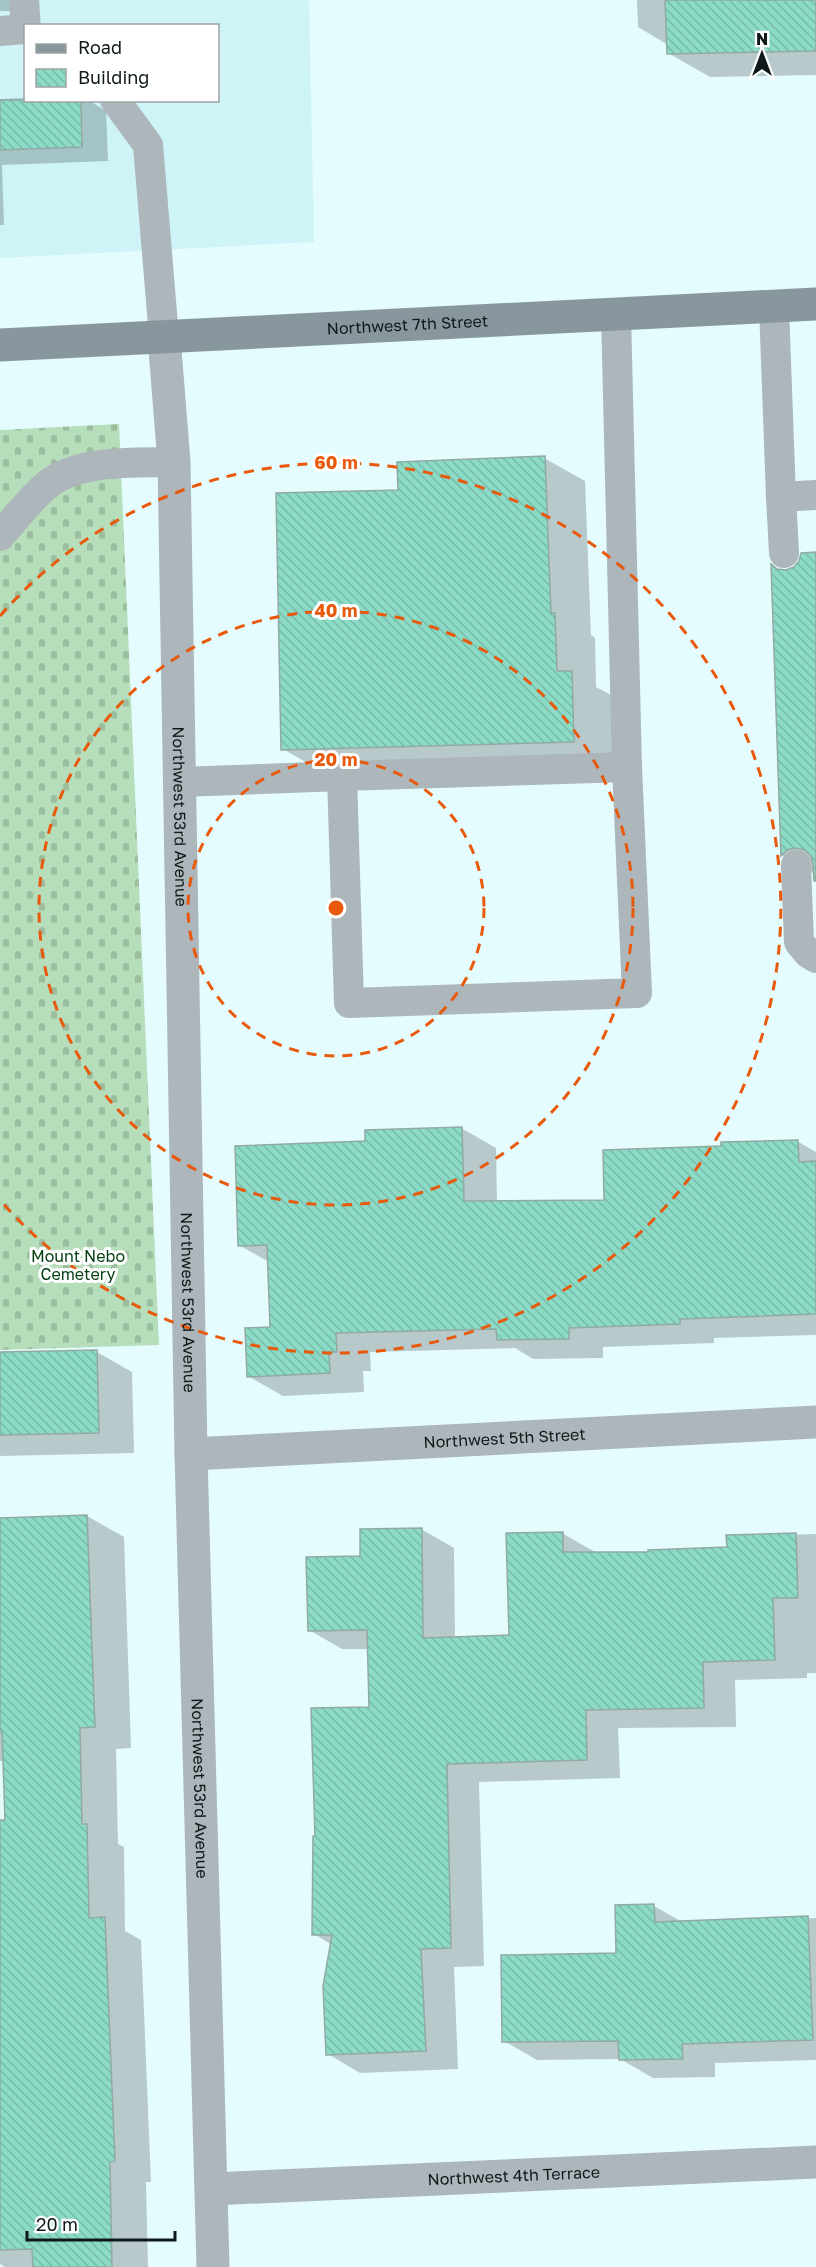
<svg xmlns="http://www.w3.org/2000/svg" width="816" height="2267" font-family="'Golos Text',sans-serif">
<defs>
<pattern id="cemetery-stones" width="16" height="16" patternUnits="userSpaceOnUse" patternTransform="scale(1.5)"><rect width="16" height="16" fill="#b7deba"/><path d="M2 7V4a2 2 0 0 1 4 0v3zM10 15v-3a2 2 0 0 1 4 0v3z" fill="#9cbe9f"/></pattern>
<pattern id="building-back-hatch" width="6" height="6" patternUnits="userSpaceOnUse" patternTransform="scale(1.5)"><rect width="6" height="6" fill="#8bdbc6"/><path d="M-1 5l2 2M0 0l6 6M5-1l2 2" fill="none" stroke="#7ba"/></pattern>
</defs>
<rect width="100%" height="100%" fill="#e5fcfe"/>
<path fill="#cef4f8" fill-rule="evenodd" d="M 0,0 L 309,0 L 314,242 L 0,258 ZM 26,26 L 218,26 L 218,100 L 26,100 Z"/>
<path fill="url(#cemetery-stones)" d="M 119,424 L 159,1345 L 0,1350 L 0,430 Z"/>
<g fill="#0003">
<rect x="0" y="0" width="13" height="11"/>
<path d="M 637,0 L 816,0 L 816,75 L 710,77 L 668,53 L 668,45 L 638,27 Z"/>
<path d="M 26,98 L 26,100 L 88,100 L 106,111 L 108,161 L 2,165 L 4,225 L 0,225 L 0,99 Z"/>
<path d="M 544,458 L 585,481 L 591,635 L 595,638 L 596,687 L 611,695 L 614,764 L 323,772 L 283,749 L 399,492 Z"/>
<path d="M 816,554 L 816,875 L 783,856 L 773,567 L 784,572 L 794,569 Z"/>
<path d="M 461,1128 L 496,1148 L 497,1202 L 606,1201 L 723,1147 L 797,1141 L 816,1152 L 816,1335 L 714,1338 L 714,1343 L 603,1347 L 603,1358 L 533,1359 L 515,1348 L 370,1352 L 371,1371 L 363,1371 L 364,1392 L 283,1396 L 248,1376 L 271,1329 L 269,1262 L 239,1245 L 367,1143 Z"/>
<path d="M 97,1352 L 132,1372 L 134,1453 L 0,1456 L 0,1354 Z"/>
<path d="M 87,1516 L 124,1537 L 131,1748 L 116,1749 L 118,1844 L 124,1847 L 125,1931 L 141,1940 L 151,2182 L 146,2182 L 148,2267 L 5,2267 L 0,2264 L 0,1822 L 6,1822 L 5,1761 L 0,1761 L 0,1520 Z"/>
<path d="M 421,1529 L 454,1548 L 455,1638 L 511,1636 L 562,1533 L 595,1552 L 650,1554 L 728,1549 L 728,1537 L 816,1534 L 816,1673 L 807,1673 L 807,1678 L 735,1680 L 736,1727 L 618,1728 L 620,1778 L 479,1782 L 484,1966 L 454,1967 L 458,2069 L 360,2073 L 328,2054 L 332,1945 L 314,1934 L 371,1708 L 369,1649 L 342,1649 L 309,1630 L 362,1558 Z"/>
<path d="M 654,1906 L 684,1923 L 816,1918 L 816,2060 L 715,2063 L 715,2077 L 653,2078 L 620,2059 L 537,2060 L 504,2041 L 617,1954 Z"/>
</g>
<g fill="url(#building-back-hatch)" stroke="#91aaa2" stroke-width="1.5">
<path d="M 665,0 L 816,0 L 816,51 L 667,54 Z"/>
<path d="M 0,100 L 81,100 L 82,147 L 0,150 Z"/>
<path d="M 545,456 L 551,613 L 555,613 L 557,671 L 572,671 L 574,742 L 281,750 L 276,493 L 398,490 L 397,462 Z"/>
<path d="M 816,552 L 816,881 L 814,881 L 813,864 L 811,856 L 805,850 L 795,848 L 787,850 L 781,856 L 771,564 L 777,569 L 786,570 L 794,567 L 799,561 L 801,553 Z"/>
<path d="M 462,1127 L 464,1201 L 604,1200 L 603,1150 L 721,1146 L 721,1142 L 798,1140 L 799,1162 L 816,1161 L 816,1314 L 680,1319 L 680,1324 L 569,1328 L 569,1339 L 497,1340 L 496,1329 L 336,1333 L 337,1352 L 329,1352 L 330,1373 L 247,1377 L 245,1328 L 270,1327 L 267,1245 L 238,1246 L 235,1146 L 365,1141 L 365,1130 Z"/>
<path d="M 97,1350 L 99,1433 L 0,1435 L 0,1352 Z"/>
<path d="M 87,1515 L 95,1727 L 80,1728 L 82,1824 L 87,1824 L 89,1918 L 105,1917 L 115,2161 L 110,2162 L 112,2267 L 33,2267 L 32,2249 L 0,2250 L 0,1820 L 5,1820 L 2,1732 L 0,1732 L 0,1518 Z"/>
<path d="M 422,1528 L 423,1638 L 509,1635 L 506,1533 L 563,1532 L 563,1552 L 648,1552 L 648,1550 L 727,1547 L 726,1535 L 796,1533 L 798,1598 L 773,1598 L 775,1660 L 703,1662 L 704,1708 L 586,1710 L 587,1760 L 447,1764 L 451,1948 L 421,1949 L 426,2051 L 326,2055 L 323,1986 L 332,1935 L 312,1935 L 313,1836 L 315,1836 L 311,1708 L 369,1707 L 367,1630 L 308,1631 L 306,1557 L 360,1556 L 360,1529 Z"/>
<path d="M 654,1904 L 655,1922 L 808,1916 L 813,2040 L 682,2044 L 683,2059 L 619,2060 L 618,2041 L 502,2042 L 501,1955 L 616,1953 L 615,1905 Z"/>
</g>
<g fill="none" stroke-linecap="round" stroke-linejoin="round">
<g stroke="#acb6bb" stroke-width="30">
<path d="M 24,0 L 26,29"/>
<path d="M 0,31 L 25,29"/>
<path d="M 115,100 L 148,145 L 164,337"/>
<path d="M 774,307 L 781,497 L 816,495"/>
<path d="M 781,497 L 784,553"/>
<path d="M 0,536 C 15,519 30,499 47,485 C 78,459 136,463 174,462"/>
<path d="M 342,776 L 627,767"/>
<path d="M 180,782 L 342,776 L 349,1003 L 637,993 L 627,767 L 616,314"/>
<path d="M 796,865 L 799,942 L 808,953 L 816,958"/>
</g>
<g stroke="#acb6bb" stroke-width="33">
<path id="s1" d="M 164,337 L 174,462 L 191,1454 L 213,2267"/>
<path id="s2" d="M 191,1454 L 816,1422"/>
<path id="s3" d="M 212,2189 L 816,2162"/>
</g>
<path stroke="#88969e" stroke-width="33" id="s4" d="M 0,345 L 816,304"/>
</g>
<g fill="none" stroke="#e8590c" stroke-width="3" stroke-dasharray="10 8">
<circle cx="336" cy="908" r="148"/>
<circle cx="336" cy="908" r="297"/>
<path d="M0 616A445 445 0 1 1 0 1200"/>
</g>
<g text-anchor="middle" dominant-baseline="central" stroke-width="6" stroke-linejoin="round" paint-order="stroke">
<g font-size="16" fill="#0f191a" stroke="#fff">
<text stroke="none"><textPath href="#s4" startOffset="408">Northwest 7th Street</textPath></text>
<text stroke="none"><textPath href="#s1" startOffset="480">Northwest 53rd Avenue</textPath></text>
<text stroke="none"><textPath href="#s1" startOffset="966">Northwest 53rd Avenue</textPath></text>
<text stroke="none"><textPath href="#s2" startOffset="314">Northwest 5th Street</textPath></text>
<text stroke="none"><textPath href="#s1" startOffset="1452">Northwest 53rd Avenue</textPath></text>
<text stroke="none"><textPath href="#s3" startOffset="302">Northwest 4th Terrace</textPath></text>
</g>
<g font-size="16" fill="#054013" stroke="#fff">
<text x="78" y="1256">Mount Nebo<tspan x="78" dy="18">Cemetery</tspan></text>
</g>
</g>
<circle cx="336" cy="908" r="9" fill="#e8590c" stroke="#fff" stroke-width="3"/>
<g font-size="18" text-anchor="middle" font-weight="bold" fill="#e8590c" stroke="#fff" stroke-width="6" stroke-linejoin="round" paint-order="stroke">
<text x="336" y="469">60 m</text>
<text x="336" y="617">40 m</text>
<text x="336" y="766">20 m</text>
</g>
<rect x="24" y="24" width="195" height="78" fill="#ffffff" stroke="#9fa3a3" stroke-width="1.5"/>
<rect x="36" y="44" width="30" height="9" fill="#88969e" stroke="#9fa3a3" stroke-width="1.5"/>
<text x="78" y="54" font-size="18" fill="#0f191a">Road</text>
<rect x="36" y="69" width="30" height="18" fill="url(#building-back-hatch)" stroke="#9fa3a3" stroke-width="1.5"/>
<text x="78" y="84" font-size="18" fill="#0f191a">Building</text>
<g transform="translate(762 54)" stroke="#ffffff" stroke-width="4.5" paint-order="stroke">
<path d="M0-4.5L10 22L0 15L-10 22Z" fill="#0f191a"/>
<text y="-9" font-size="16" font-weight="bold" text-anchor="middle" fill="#0f191a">N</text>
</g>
<path d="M27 2231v9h148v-9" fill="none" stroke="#0f191a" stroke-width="3"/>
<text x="36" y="2231" font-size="18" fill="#0f191a" stroke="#ffffff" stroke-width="4.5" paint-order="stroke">20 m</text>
</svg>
